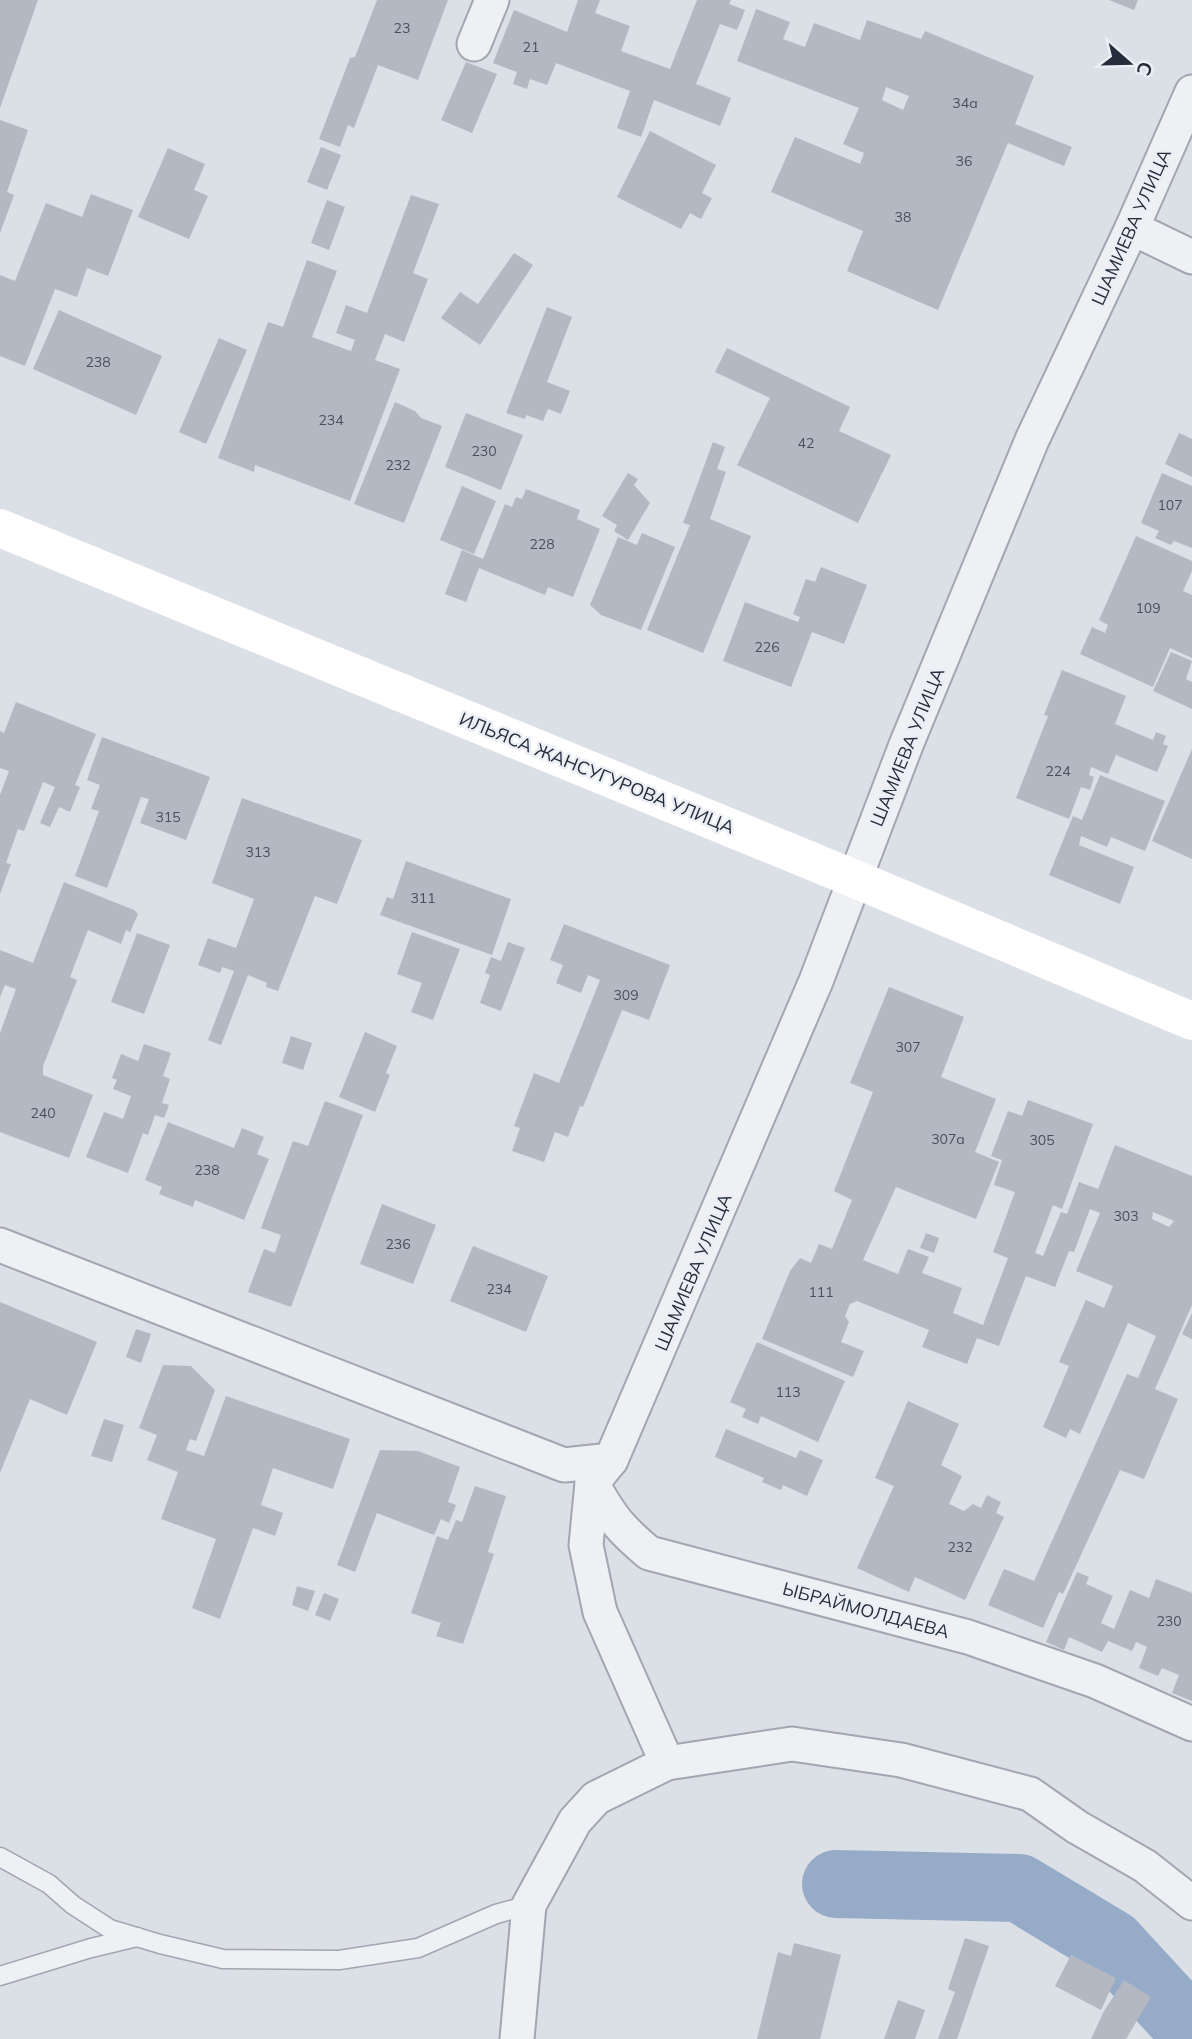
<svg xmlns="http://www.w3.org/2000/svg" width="1192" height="2039" font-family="Mulish,sans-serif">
<rect width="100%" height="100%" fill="#dbdfe6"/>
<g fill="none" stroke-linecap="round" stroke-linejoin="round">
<path stroke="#95abc7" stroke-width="68" d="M 836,1884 L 1019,1888 L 1112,1944 L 1192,2031"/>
</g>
<g fill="#b3b8c3" fill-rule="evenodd">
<path d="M 0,0 L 38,0 L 0,108 Z"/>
<path d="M 377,0 L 448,0 L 418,80 L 378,65 L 354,128 L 348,125 L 340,147 L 319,139 L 350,58 L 355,57 Z"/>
<path d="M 578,0 L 600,0 L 595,13 L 630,26 L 621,51 L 670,69 L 697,0 L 731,0 L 729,4 L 745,10 L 737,30 L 720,24 L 696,84 L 731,98 L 720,126 L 654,100 L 641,137 L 617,128 L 630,91 L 556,63 L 547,85 L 530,79 L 527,89 L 513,84 L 517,72 L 493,63 L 514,10 L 567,32 Z"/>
<path d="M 1109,0 L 1138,0 L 1134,10 Z"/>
<path d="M 756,9 L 790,22 L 783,39 L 805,47 L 814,23 L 860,40 L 867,20 L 921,39 L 925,31 L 1034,76 L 1015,124 L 1072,147 L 1064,166 L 1008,143 L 938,310 L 847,271 L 863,231 L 771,192 L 795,137 L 860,164 L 864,153 L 843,144 L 859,108 L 737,61 ZM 886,87 L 909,96 L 903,110 L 882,100 Z"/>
<path d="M 466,62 L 497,74 L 472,133 L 441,120 Z"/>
<path d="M 0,120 L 28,130 L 7,192 L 14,195 L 0,233 Z"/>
<path d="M 650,131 L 716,165 L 702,193 L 712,198 L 701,219 L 690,213 L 681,229 L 617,197 Z"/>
<path d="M 321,147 L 341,155 L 327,190 L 307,182 Z"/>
<path d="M 168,148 L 205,164 L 194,190 L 208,196 L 189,239 L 138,217 Z"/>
<path d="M 91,194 L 133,210 L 108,276 L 87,268 L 77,297 L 55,289 L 25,366 L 0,356 L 0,275 L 15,281 L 46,203 L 82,217 Z"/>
<path d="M 411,195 L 439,204 L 413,273 L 428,279 L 404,342 L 385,334 L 375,360 L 400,369 L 350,501 L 255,465 L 254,472 L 218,458 L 268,322 L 283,327 L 307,260 L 337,271 L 312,337 L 351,351 L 355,340 L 336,333 L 346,305 L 367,313 Z"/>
<path d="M 327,200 L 345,207 L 329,250 L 311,243 Z"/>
<path d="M 514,253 L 533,265 L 480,345 L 441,318 L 460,292 L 478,304 Z"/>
<path d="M 547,307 L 572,317 L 547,382 L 570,391 L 561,414 L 548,409 L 543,421 L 526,415 L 525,419 L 506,413 Z"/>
<path d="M 59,310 L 162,356 L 136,415 L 33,369 Z"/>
<path d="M 219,338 L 247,350 L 206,444 L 179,432 Z"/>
<path d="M 727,348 L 850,407 L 839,431 L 891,455 L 858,523 L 737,465 L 770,398 L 715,372 Z"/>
<path d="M 395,402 L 415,411 L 421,418 L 442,426 L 404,523 L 354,504 Z"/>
<path d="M 466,413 L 523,435 L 501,490 L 445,467 Z"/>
<path d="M 1179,433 L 1192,439 L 1192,477 L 1165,464 Z"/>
<path d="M 713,442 L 725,447 L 717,469 L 726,472 L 710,519 L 751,536 L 703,653 L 647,630 L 690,525 L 683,523 Z"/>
<path d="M 628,473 L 638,479 L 634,485 L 650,503 L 628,540 L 614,531 L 617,525 L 602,516 Z"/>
<path d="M 1162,473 L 1192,486 L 1192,548 L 1174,541 L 1171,545 L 1155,538 L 1159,531 L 1141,523 Z"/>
<path d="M 462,486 L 496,501 L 474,554 L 440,540 Z"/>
<path d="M 526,489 L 580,510 L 577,519 L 600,529 L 573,597 L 548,587 L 545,595 L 479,568 L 466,602 L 445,594 L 462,550 L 483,559 L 505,504 L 512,507 L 516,497 L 522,499 Z"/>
<path d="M 642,533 L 675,547 L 641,630 L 601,615 L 590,605 L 618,537 L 637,545 Z"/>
<path d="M 1136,536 L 1192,561 L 1192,571 L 1183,591 L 1192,595 L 1192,658 L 1170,648 L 1153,687 L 1080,654 L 1092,627 L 1105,633 L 1108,625 L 1099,620 Z"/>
<path d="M 821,567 L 867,585 L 844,644 L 812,632 L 791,687 L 723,661 L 745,602 L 798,622 L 800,617 L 793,614 L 806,579 L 815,582 Z"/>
<path d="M 1171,652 L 1192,661 L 1186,679 L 1192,682 L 1192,709 L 1153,691 Z"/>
<path d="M 1062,670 L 1126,696 L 1115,724 L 1153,740 L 1156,732 L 1166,736 L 1163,744 L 1168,746 L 1157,772 L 1116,755 L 1108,774 L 1091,767 L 1089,775 L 1094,777 L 1090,790 L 1081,787 L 1069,819 L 1016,798 L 1048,716 L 1044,715 Z"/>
<path d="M 16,702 L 96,734 L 75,785 L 80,787 L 70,812 L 59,807 L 50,827 L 40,823 L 55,787 L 43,782 L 24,831 L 18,829 L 6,863 L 11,864 L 0,894 L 0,795 L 9,771 L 0,768 L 0,731 L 4,733 Z"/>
<path d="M 102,737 L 210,777 L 186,840 L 140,823 L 149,799 L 141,797 L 107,888 L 75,876 L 99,811 L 91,809 L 100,785 L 87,780 Z"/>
<path d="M 1192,749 L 1192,859 L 1152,841 Z"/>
<path d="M 1100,775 L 1165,801 L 1145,851 L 1111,837 L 1107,847 L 1081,836 L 1079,845 L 1134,867 L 1120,904 L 1049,875 L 1073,816 L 1082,820 Z"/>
<path d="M 242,798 L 362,840 L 337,904 L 315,896 L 278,991 L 266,987 L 267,983 L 248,975 L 221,1045 L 208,1040 L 234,971 L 222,967 L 220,973 L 198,965 L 208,938 L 236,948 L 254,899 L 212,883 Z"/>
<path d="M 406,861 L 511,899 L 492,955 L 380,915 L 387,897 L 393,899 Z"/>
<path d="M 64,882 L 134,910 L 138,914 L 130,932 L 126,930 L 121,944 L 88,930 L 70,977 L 77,980 L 43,1066 L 43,1075 L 93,1095 L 69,1158 L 0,1132 L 0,1033 L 16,989 L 5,985 L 0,997 L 0,950 L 33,963 Z"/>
<path d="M 564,924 L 670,965 L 649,1020 L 622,1010 L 583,1107 L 580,1106 L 568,1137 L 555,1132 L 544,1162 L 512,1151 L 520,1128 L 514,1126 L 534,1073 L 559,1083 L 600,980 L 588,975 L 581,993 L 556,983 L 563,965 L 550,960 Z"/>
<path d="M 412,932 L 460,949 L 433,1020 L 411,1012 L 422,983 L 397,974 Z"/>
<path d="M 137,933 L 170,945 L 144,1014 L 111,1002 Z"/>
<path d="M 508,942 L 525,948 L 501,1011 L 480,1003 L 490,975 L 485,973 L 491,957 L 501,961 Z"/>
<path d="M 889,987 L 964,1017 L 941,1077 L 996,1099 L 975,1152 L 999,1162 L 976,1219 L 896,1187 L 863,1260 L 898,1274 L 908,1249 L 929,1257 L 922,1273 L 962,1288 L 953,1313 L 983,1325 L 1008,1258 L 993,1252 L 1015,1192 L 994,1185 L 1002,1160 L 991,1156 L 1008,1111 L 1022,1116 L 1028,1100 L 1093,1124 L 1062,1209 L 1053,1205 L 1035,1253 L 1043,1256 L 1061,1212 L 1067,1214 L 1079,1182 L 1098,1189 L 1115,1145 L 1192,1176 L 1192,1305 L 1155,1389 L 1178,1399 L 1144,1479 L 1120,1470 L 1063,1594 L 1059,1592 L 1043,1628 L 988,1605 L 1004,1569 L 1034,1581 L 1127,1374 L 1138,1378 L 1156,1336 L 1128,1323 L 1080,1434 L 1070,1429 L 1066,1438 L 1043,1427 L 1069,1366 L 1059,1362 L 1086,1300 L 1104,1308 L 1113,1286 L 1076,1271 L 1100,1213 L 1090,1209 L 1074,1252 L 1069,1251 L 1055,1287 L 1026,1276 L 999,1346 L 977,1338 L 967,1364 L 922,1347 L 929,1330 L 857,1301 L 850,1304 L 845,1316 L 849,1322 L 841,1342 L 864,1351 L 853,1377 L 762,1339 L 790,1271 L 800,1258 L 811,1263 L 819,1244 L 832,1249 L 852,1200 L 834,1191 L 873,1092 L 850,1083 ZM 1153,1212 L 1174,1221 L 1169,1227 L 1152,1219 Z"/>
<path d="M 365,1032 L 397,1046 L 386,1073 L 390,1075 L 375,1112 L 339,1097 Z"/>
<path d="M 291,1036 L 312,1043 L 303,1070 L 282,1063 Z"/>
<path d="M 144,1044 L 171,1053 L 163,1076 L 170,1079 L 162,1103 L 169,1105 L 164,1118 L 155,1115 L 148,1135 L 143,1133 L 128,1173 L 86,1157 L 104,1112 L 123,1119 L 131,1096 L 113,1089 L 117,1080 L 112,1078 L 121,1054 L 138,1061 Z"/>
<path d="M 325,1101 L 363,1115 L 291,1307 L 248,1292 L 264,1249 L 275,1253 L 281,1235 L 261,1228 L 293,1141 L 308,1146 Z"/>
<path d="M 168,1122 L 234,1148 L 242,1128 L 264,1137 L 257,1154 L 269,1159 L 244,1220 L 195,1200 L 193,1207 L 159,1194 L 162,1187 L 145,1180 Z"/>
<path d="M 382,1204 L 436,1225 L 413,1284 L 360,1264 Z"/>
<path d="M 926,1233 L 939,1238 L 934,1253 L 920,1248 Z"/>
<path d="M 473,1246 L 548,1276 L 526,1332 L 450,1301 Z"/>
<path d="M 0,1302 L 97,1342 L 67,1415 L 30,1399 L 0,1473 Z"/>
<path d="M 1192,1313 L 1192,1339 L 1182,1334 Z"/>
<path d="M 136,1329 L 151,1334 L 141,1363 L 126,1357 Z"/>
<path d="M 757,1342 L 845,1381 L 818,1442 L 761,1416 L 758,1424 L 742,1417 L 746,1409 L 730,1402 Z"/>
<path d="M 163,1365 L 191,1366 L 215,1390 L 196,1441 L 190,1439 L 186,1450 L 204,1456 L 226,1396 L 350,1439 L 333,1489 L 273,1468 L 261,1505 L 283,1513 L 275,1536 L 253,1528 L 220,1619 L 192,1608 L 216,1539 L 161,1519 L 178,1472 L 147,1460 L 157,1435 L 139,1428 Z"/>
<path d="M 908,1401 L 959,1424 L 941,1465 L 962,1476 L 949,1504 L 964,1511 L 973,1504 L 981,1508 L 987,1495 L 1001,1502 L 996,1513 L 1004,1517 L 965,1600 L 915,1577 L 909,1592 L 857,1568 L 894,1486 L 875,1478 Z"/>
<path d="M 104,1419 L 124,1425 L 112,1462 L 91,1456 Z"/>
<path d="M 726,1429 L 796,1458 L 800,1450 L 823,1460 L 807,1496 L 783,1485 L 781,1490 L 762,1482 L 764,1478 L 715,1457 Z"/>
<path d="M 380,1450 L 418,1451 L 460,1467 L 448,1502 L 456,1505 L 449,1523 L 441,1519 L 434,1535 L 377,1513 L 355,1572 L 337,1565 Z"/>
<path d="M 475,1486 L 506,1496 L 488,1552 L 494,1554 L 463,1644 L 436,1636 L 441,1623 L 411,1613 L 437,1536 L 448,1540 L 456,1520 L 462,1522 Z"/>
<path d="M 1077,1572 L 1089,1577 L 1086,1584 L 1113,1596 L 1101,1623 L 1114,1629 L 1130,1590 L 1149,1598 L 1156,1579 L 1192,1593 L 1192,1701 L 1172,1693 L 1179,1675 L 1162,1668 L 1158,1676 L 1139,1668 L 1147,1647 L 1136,1642 L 1132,1651 L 1108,1641 L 1102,1652 L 1069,1637 L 1064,1650 L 1046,1642 Z"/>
<path d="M 297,1586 L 315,1591 L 308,1611 L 292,1605 Z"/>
<path d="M 324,1593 L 339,1599 L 330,1621 L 315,1615 Z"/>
<path d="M 965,1938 L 989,1946 L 957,2039 L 938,2039 L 955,1992 L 948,1989 Z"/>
<path d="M 794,1943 L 841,1955 L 820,2039 L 757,2039 L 778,1952 L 791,1956 Z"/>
<path d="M 1071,1955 L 1116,1978 L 1101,2010 L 1055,1986 Z"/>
<path d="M 1124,1980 L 1151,1997 L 1126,2039 L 1091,2039 L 1104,2011 Z"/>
<path d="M 898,2000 L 925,2010 L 915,2039 L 884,2039 Z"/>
</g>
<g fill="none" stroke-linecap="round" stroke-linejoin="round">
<g stroke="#a1a6b0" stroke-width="21">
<g id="lane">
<path d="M 0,1857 L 49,1884 L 73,1905 L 110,1929 L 160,1944 L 223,1959 L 339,1960 L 418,1948 L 496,1914 L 529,1905"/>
<path d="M 0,1976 L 91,1948 L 137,1937"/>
</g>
</g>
<g stroke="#a1a6b0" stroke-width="37">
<g id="street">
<path d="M 474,44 L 492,0"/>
<path d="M 1132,228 L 1192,257"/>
<path d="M 0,1245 L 564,1465 L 611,1460 L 816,981 L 906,745 L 1032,440 L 1132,228 L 1192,92"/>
<path d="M 611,1460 L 592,1483 C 610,1516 620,1529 649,1553 L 968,1637 L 1095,1681 L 1192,1724"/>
<path d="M 667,1763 L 792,1744 L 901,1760 L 1030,1794 L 1077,1827 L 1145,1866 L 1192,1903"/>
<path d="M 517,2039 L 529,1905 L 575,1821 L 596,1798 L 667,1763 L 600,1612 L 586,1545 L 592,1483"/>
</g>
</g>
<use href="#lane" stroke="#eef0f4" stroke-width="18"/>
<use href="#street" stroke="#eef0f4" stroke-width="33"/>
<path stroke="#fff" stroke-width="38" d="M 0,528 L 855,879 L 1192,1021"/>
</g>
<g text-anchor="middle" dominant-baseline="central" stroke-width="5" stroke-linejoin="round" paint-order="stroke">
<g font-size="14" fill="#48505e">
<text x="402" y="28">23</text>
<text x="531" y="47">21</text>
<text x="965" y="103">34а</text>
<text x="964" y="161">36</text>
<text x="903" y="217">38</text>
<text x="98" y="362">238</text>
<text x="331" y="420">234</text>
<text x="806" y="443">42</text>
<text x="484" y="451">230</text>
<text x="398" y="465">232</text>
<text x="1170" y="505">107</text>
<text x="542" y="544">228</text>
<text x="1148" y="608">109</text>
<text x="767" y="647">226</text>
<text x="1058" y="771">224</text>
<text x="168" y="817">315</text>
<text x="258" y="852">313</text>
<text x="423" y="898">311</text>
<text x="626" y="995">309</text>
<text x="908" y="1047">307</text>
<text x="43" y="1113">240</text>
<text x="948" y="1139">307а</text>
<text x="1042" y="1140">305</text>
<text x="207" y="1170">238</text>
<text x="1126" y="1216">303</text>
<text x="398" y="1244">236</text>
<text x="499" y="1289">234</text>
<text x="821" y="1292">111</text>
<text x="788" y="1392">113</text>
<text x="960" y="1547">232</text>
<text x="1169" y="1621">230</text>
</g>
<g font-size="18" fill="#252d3c" stroke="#ebeef4">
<text transform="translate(1131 227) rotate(-66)">ШАМИЕВА УЛИЦА</text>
<text transform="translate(907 747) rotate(-68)">ШАМИЕВА УЛИЦА</text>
<text transform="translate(597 773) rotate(22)">ИЛЬЯСА ЖАНСУГУРОВА УЛИЦА</text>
<text transform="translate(693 1272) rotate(-67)">ШАМИЕВА УЛИЦА</text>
<text transform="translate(866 1610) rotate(15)">ЫБРАЙМОЛДАЕВА</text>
</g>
</g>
<g transform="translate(1129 63) rotate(110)" stroke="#ebeef4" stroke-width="5" paint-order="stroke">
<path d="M0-5L12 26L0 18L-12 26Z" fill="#252d3c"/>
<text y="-10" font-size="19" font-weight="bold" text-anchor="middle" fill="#252d3c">С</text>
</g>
</svg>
